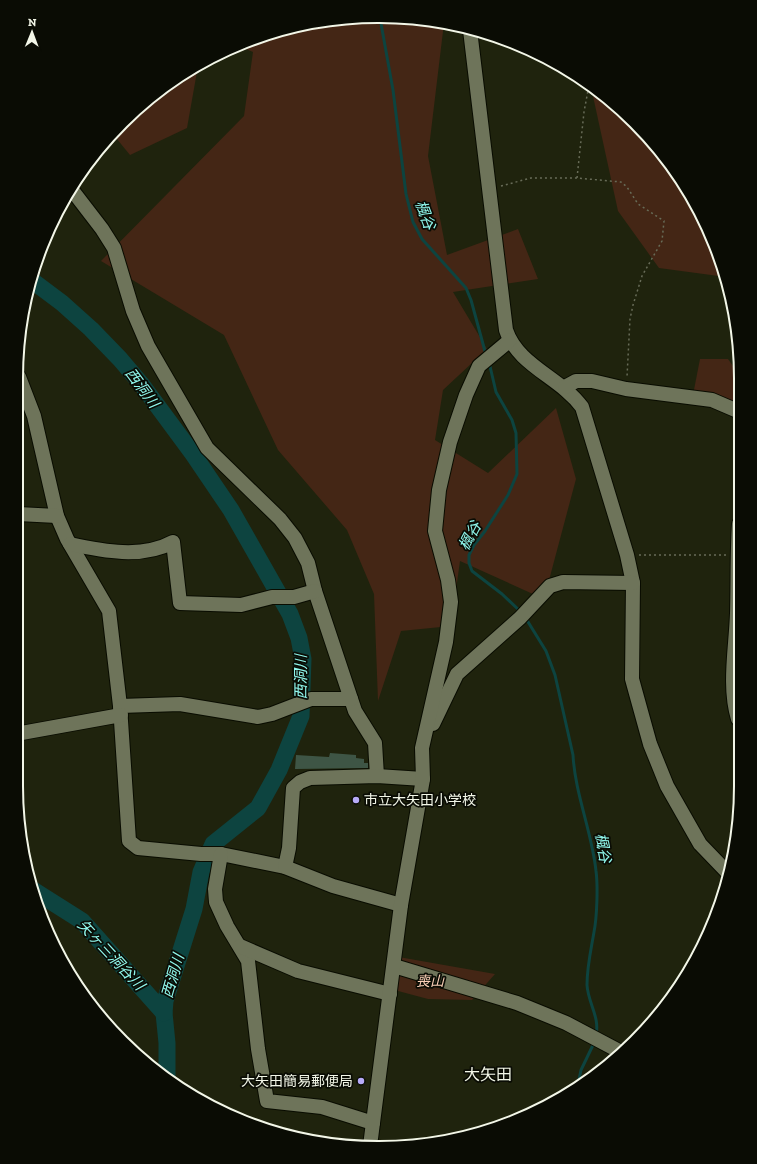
<svg xmlns="http://www.w3.org/2000/svg" width="757" height="1164" font-family="'Zilla Slab','Noto Sans JP',serif">
<rect width="100%" height="100%" fill="#1f230d"/>
<g fill="#442615">
<path d="M 355,17 L 426,19 L 444,23 L 428,156 L 447,255 L 518,229 L 538,279 L 453,292 L 487,349 L 443,390 L 435,440 L 488,473 L 556,408 L 576,479 L 544,599 L 460,561 L 451,626 L 401,631 L 378,701 L 374,594 L 347,530 L 278,450 L 224,335 L 101,261 L 244,116 L 253,52 L 239,46 L 285,28 Z"/>
<path d="M 198,66 L 187,128 L 130,155 L 112,133 L 158,91 Z"/>
<path d="M 591,87 L 618,106 L 666,158 L 704,218 L 726,277 L 659,268 L 618,211 Z"/>
<path d="M 700,359 L 728,359 L 740,376 L 740,412 L 692,400 Z"/>
<path d="M 393,956 L 495,974 L 472,1000 L 428,999 L 387,988 Z"/>
</g>
<g fill="none" stroke-linecap="round" stroke-linejoin="round">
<g stroke="#0d4440" stroke-width="3">
<path d="M 380,18 L 393,90 L 406,194 L 413,222 L 422,239 L 466,288 L 471,300 L 486,355"/>
<path d="M 489,362 L 496,392 L 512,420 L 516,433 L 517,474 L 508,495 L 485,531 L 474,545 L 469,555 L 469,563 L 472,571 L 502,594 L 521,612"/>
<path d="M 525,617 L 546,651 L 555,675 L 573,755 C 575,794 592,832 596,871 C 598,886 597,917 594,932 C 591,950 587,966 587,985 C 588,1003 600,1017 596,1035"/>
<path d="M 578,1084 L 581,1070 L 594,1043"/>
</g>
<g stroke="#0d4440" stroke-width="17">
<path d="M 34,282 L 62,303 L 91,329 L 120,359 L 142,385 L 193,454 L 231,510 L 290,614 L 299,638 L 303,659 L 301,716 L 279,770 L 258,808 L 213,844 L 201,872 L 194,909 L 165,1001 L 164,1013 L 167,1043 L 167,1078"/>
<path d="M 33,890 L 82,921 L 164,1013"/>
</g>
</g>
<path fill="#3e5545" d="M 330,753 L 356,755 L 356,758 L 364,759 L 364,763 L 368,763 L 368,768 L 295,769 L 296,755 L 329,757 Z"/>
<g fill="none" stroke-linecap="round" stroke-linejoin="round">
<g stroke="#090c00" stroke-width="16">
<g id="minor">
<path d="M 470,30 L 506,330 C 518,366 560,377 582,407 L 627,555 L 633,583 L 632,679 L 650,744 L 667,786 L 700,844 L 726,871"/>
<path d="M 72,190 L 102,229 L 114,248 L 133,311 L 148,346 L 207,448 L 280,519 L 295,538 L 308,563 L 315,591 L 355,711 L 375,743 L 377,776"/>
<path d="M 19,377 L 34,416 L 57,516 L 67,539 L 109,611 L 120,706 L 129,841 L 138,848 L 201,854 L 221,854 L 285,867 L 333,886 L 401,905"/>
<path d="M 565,387 L 576,381 L 592,381 L 626,389 L 712,400 L 740,412"/>
<path d="M 18,514 L 57,516"/>
<path d="M 70,544 C 103,551 142,559 173,542 L 180,603 L 241,605 L 272,597 L 294,597 L 315,591"/>
<path d="M 120,706 L 180,704 L 258,717 L 272,714 L 311,699 L 351,699"/>
<path d="M 738,719 C 728,686 736,647 737,613 C 738,583 737,554 739,524"/>
<path d="M 433,724 L 457,674 L 520,618 L 550,586 L 563,582 L 633,583"/>
<path d="M 16,734 L 121,715"/>
<path d="M 221,854 L 215,889 L 216,902 L 227,926 L 248,961 L 258,1049 L 267,1101 L 322,1107 L 373,1123"/>
<path d="M 285,867 L 289,848 L 293,788 L 300,782 L 310,778 L 377,776 L 423,779"/>
<path d="M 240,946 L 298,971 L 390,994"/>
<path d="M 394,966 L 517,1003 L 566,1023 L 619,1051"/>
<path d="M 370,1146 L 401,905 L 423,779 L 422,748 L 446,642 L 451,602 L 448,580 L 435,531 L 439,490 L 450,442 L 466,395 L 479,366 L 510,340"/>
</g>
</g>
<g stroke="#686c58" stroke-width="1.5" stroke-dasharray="2 3" stroke-linecap="butt">
<path d="M 577,178 L 584,112 L 589,85"/>
<path d="M 501,186 L 531,178 L 577,178 L 621,182 L 627,187 L 638,204 L 664,221 L 662,241 L 642,276 L 633,305 L 630,319 L 627,377"/>
<path d="M 639,555 L 727,555"/>
</g>
<use href="#minor" stroke="#6e745a" stroke-width="14"/>
</g>
<g fill="#b7abf8" stroke="#0a0c04" stroke-width="1.5">
<circle cx="356" cy="800" r="4"/>
<circle cx="361" cy="1081" r="4"/>
</g>
<g text-anchor="middle" dominant-baseline="central" stroke-width="3.5" stroke-linejoin="round" paint-order="stroke">
<g font-size="14" fill="#f3f7e8" stroke="#0a0c04" text-anchor="start">
<text x="364" y="800">市立大矢田小学校</text>
<text x="353" y="1081" text-anchor="end">大矢田簡易郵便局</text>
</g>
<g font-size="14" font-style="italic" fill="#fbcfb7" stroke="#0a0c04">
<text x="430" y="981">喪山</text>
</g>
<g font-size="15" font-style="italic" fill="#91f9ee" stroke="#0a0c04">
<text transform="translate(425 215) rotate(69)">楓谷</text>
<text transform="translate(142 388) rotate(53)">西洞川</text>
<text transform="translate(470 536) rotate(-62)">楓谷</text>
<text transform="translate(301 677) rotate(-90)">西洞川</text>
<text transform="translate(603 848) rotate(80)">楓谷</text>
<text transform="translate(111 955) rotate(47)">矢ヶ三洞谷川</text>
<text transform="translate(173 976) rotate(-74)">西洞川</text>
</g>
<g font-size="16" fill="#f3f7e8" stroke="#0a0c04">
<text x="488" y="1074">大矢田</text>
</g>
</g>
<path d="M0 0H757V1164H0ZM378 23H379A355 355 0 0 1 734 378V786A355 355 0 0 1 379 1141H378A355 355 0 0 1 23 786V378A355 355 0 0 1 378 23Z" fill="#0a0c04" fill-rule="evenodd"/>
<path fill="none" stroke="#f3f7e8" stroke-width="2" d="M378 23H379A355 355 0 0 1 734 378V786A355 355 0 0 1 379 1141H378A355 355 0 0 1 23 786V378A355 355 0 0 1 378 23Z"/>
<g transform="translate(32 32) rotate(1)" stroke="#0a0c04" stroke-width="3" paint-order="stroke">
<path d="M0-3L7 15L0 10L-7 15Z" fill="#f3f7e8"/>
<text y="-6" font-size="11" font-weight="bold" text-anchor="middle" fill="#f3f7e8">N</text>
</g>
</svg>
